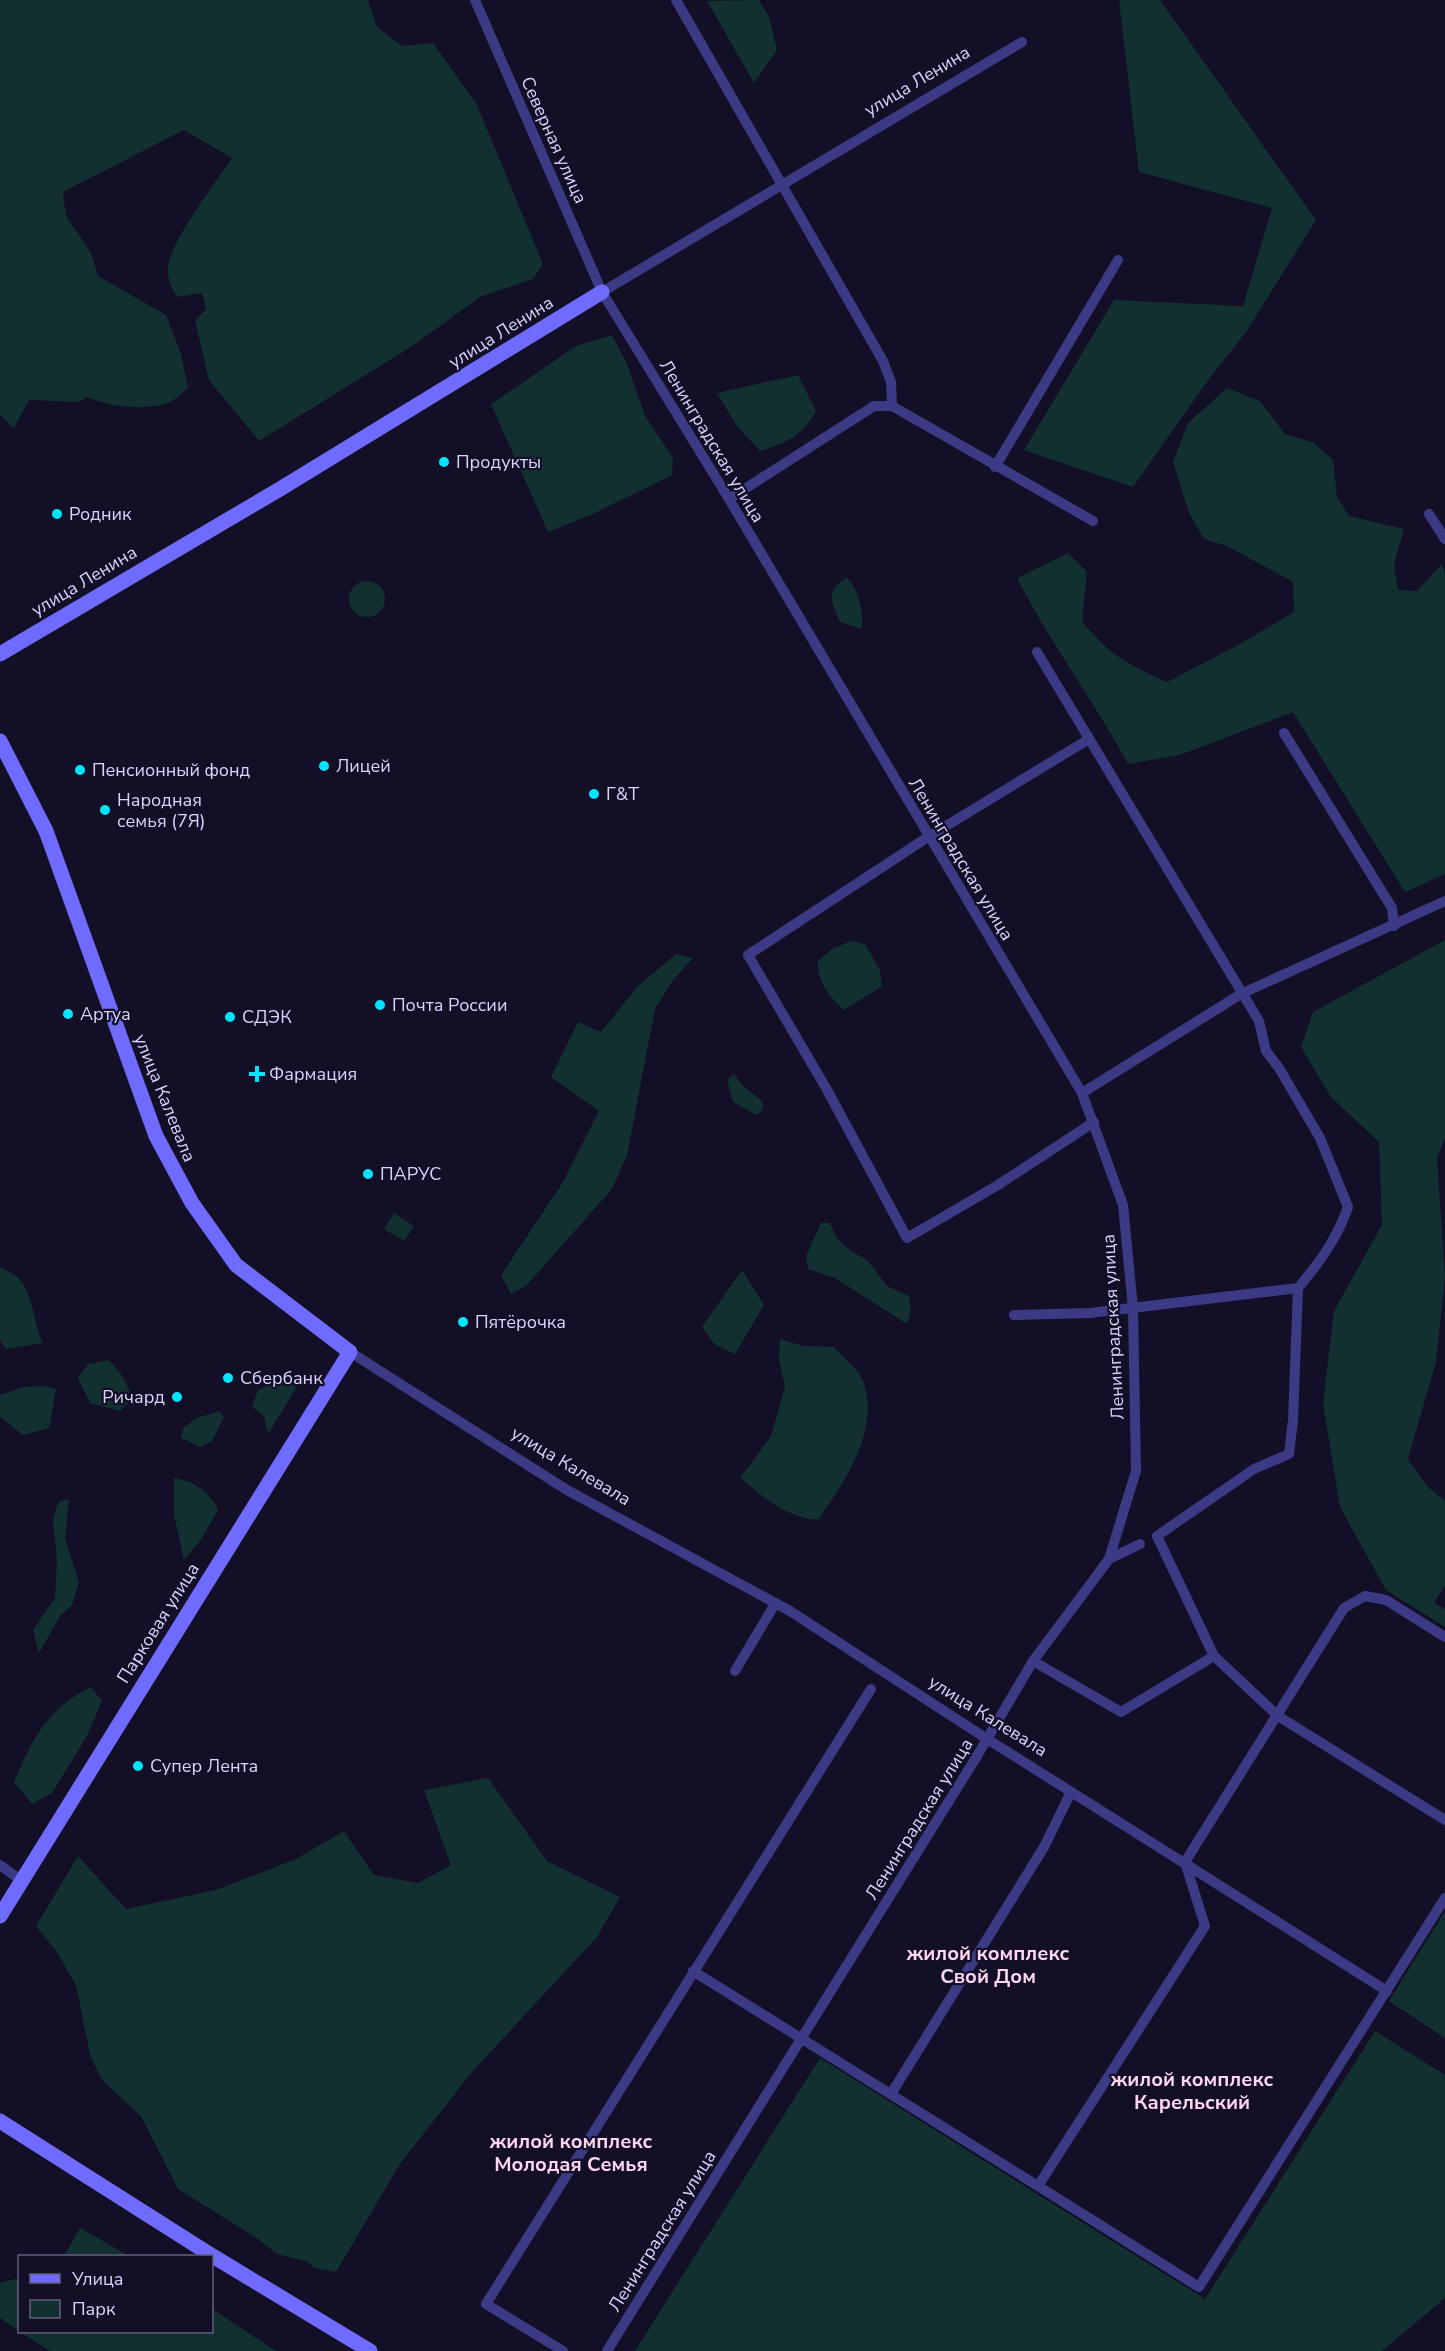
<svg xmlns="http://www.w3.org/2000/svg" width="1445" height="2351" font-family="'Nunito Sans',sans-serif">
<rect width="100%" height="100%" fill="#130f26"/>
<g fill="#12302f">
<path d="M 0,0 L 368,0 L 377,27 L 402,46 L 433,43 L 477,105 L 543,264 L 533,279 L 480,297 L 414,345 L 259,441 L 209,380 L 195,321 L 206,309 L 202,293 L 177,297 C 171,287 167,279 168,267 C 172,238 215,184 232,158 L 184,130 L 63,192 L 66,216 L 91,253 L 98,276 L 166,315 L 181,354 L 188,388 C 182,393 173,402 165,404 C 139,411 111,406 87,397 L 79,402 L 29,400 L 14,428 L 0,415 Z"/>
<path d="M 759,0 L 769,17 L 777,50 L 754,83 L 707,1 Z"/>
<path d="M 1119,0 L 1160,0 L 1316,220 L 1246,332 L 1206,383 L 1133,487 L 1024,450 L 1114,300 L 1243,306 L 1272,208 L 1139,172 Z"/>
<path d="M 612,335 L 627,364 L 645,416 L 673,458 L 672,475 L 595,513 L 548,532 L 491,404 L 576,346 Z"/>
<path d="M 798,375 L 816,411 C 803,436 785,443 760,451 L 737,426 L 717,393 Z"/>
<path d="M 1227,388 L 1260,401 L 1285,434 L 1314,443 L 1333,460 L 1337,497 L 1349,516 L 1404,529 L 1394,564 L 1398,590 L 1417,591 L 1442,564 L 1445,574 L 1445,874 L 1405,892 L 1293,712 L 1180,755 L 1128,764 C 1094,701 1050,643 1017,578 L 1068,553 L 1087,572 L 1082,621 C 1110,656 1128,664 1167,682 L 1240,644 L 1294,612 L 1293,582 L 1227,546 L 1204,539 L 1189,513 L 1173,462 L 1188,423 Z"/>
<path d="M 847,577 C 859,592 863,608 862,627 L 859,628 L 840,622 C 831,601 825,592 847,577 Z"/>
<circle cx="367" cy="599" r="18"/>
<path d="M 1445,940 L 1445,1138 L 1437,1159 L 1445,1277 L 1436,1362 L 1408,1459 L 1428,1487 L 1445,1501 L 1445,1585 L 1434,1603 L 1445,1609 L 1445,1627 L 1386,1590 L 1340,1507 L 1323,1403 L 1334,1311 L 1382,1225 L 1379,1142 L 1331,1097 L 1301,1047 L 1313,1012 Z"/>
<path d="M 851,941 L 865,944 L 880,970 L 882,986 L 844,1010 C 829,996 817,982 818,961 L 832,949 Z"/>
<path d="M 676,954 L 693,958 L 673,980 L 655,1009 L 627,1155 L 612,1189 L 526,1286 L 511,1294 L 501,1275 L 563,1182 L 599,1111 L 551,1077 L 578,1022 L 601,1032 L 638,986 Z"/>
<path d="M 734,1074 L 743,1086 L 762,1101 L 763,1109 L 757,1115 L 733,1102 L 727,1080 Z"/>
<path d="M 394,1213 L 414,1226 L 404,1241 L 384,1229 Z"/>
<path d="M 821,1223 L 830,1223 L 837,1239 L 851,1251 L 868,1261 L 887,1286 L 909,1296 L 911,1310 L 907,1324 L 835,1278 L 808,1269 L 806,1256 Z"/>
<path d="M 0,1267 C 5,1270 13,1273 17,1277 C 34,1292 33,1324 43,1343 L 6,1349 L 0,1340 Z"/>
<path d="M 742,1270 L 764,1305 L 735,1354 L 714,1344 L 702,1327 Z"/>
<path d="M 780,1339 L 803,1346 L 834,1347 C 843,1357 860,1371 864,1383 C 879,1433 845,1481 818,1520 C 784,1516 766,1499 740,1478 L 771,1436 L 785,1387 L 779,1360 Z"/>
<path d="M 109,1360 L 123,1377 L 133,1398 L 120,1411 L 90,1403 L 78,1378 L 88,1364 Z"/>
<path d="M 291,1379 L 298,1385 L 268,1434 L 264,1416 L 252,1407 L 258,1390 L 276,1382 Z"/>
<path d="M 43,1386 L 56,1389 L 49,1428 L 23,1435 L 0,1417 L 0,1395 L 23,1387 Z"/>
<path d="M 219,1411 L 224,1417 L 212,1441 L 200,1447 L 181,1438 L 183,1428 L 197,1418 Z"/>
<path d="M 174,1478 C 194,1481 209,1491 218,1510 L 200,1541 L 184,1560 L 174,1515 Z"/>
<path d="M 69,1499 L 65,1538 L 79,1582 L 72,1605 L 60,1616 L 39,1653 L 33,1630 L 55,1598 L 57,1561 L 53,1520 L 58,1502 Z"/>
<path d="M 91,1687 L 102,1701 L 87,1736 L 52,1793 L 32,1804 L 14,1782 C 32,1740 47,1708 91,1687 Z"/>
<path d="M 488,1778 L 547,1861 L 620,1897 L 597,1937 L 471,2073 L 400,2164 L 336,2272 L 315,2268 L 306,2261 L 277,2254 L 258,2239 L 178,2189 L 141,2116 L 102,2080 L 90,2055 L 76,1985 L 56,1951 L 36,1926 L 78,1856 L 126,1909 L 216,1890 L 296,1859 L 344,1831 L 374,1875 L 418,1883 L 451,1865 L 424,1790 Z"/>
<path d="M 1445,1911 L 1445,2038 L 1389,2001 Z"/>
<path d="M 1375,2031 L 1445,2075 L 1445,2298 L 1382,2351 L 635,2351 L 820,2058 L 1205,2299 Z"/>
<path d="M 80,2228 L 129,2256 L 64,2256 Z"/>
<path d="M 19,2278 L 20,2278 L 19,2331 L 0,2318 L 0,2283 Z"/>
<path d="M 212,2309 L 276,2351 L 50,2351 L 20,2332 L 212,2332 Z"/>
</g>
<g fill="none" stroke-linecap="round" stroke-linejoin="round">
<g stroke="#3d3a85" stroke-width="10">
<path d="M 475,0 L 602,292 L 729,499 L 1082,1093 L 1123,1205 L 1133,1308 L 1136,1471 L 1109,1559 L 1033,1661 L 977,1756 L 607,2351"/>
<path d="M 676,0 L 883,361 L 891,382 L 892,406"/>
<path d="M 602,292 L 1022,42"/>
<path d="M 995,467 L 1118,260"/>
<path d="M 729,499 L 874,406 L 892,406 L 1093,521"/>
<path d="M 1429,514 L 1445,539"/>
<path d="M 1284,733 L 1392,908 L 1394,926"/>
<path d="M 1089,739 L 928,837 L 748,955 L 826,1088 L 907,1238 L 998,1185 L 1094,1122"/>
<path d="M 1082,1093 L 1241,994 L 1445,901"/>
<path d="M 1298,1288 L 1293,1420 L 1289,1454 L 1254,1469 L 1157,1536 L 1214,1656 L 1278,1716 L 1445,1820"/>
<path d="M 1014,1315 L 1090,1313 L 1298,1288 C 1319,1263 1337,1239 1348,1207 L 1320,1138 L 1279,1068 L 1266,1051 L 1259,1021 L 1037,652"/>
<path d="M 350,1352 L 567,1490 L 790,1611 L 984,1737 L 1387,1991"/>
<path d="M 1109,1559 L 1140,1544"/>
<path d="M 1445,1637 L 1386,1600 L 1365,1596 L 1344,1608 L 1185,1862 L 1205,1926 L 1038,2186 L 1199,2287 L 1445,1898"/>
<path d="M 1033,1661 L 1121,1712 L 1214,1656"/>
<path d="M 735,1671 L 775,1604"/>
<path d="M 0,1865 L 22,1881"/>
<path d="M 693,1971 L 1038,2186"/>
<path d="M 891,2094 L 1044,1847 L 1071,1792"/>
<path d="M 563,2351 L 486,2304 L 871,1689"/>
</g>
<g stroke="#6f6bff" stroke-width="15">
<path d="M 0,654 L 280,489 L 602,292"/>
<path d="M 0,741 L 46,831 L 156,1136 L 192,1203 L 236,1265 L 350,1352 L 0,1916"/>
<path d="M 0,2121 L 211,2255 L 370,2351"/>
</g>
</g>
<g fill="#00e5ff" stroke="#130f26" stroke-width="2">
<circle cx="444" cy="462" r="6"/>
<circle cx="57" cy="514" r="6"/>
<circle cx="324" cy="766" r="6"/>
<circle cx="80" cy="770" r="6"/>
<circle cx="594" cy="794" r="6"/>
<circle cx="105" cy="810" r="6"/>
<circle cx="380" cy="1005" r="6"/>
<circle cx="68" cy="1014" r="6"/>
<circle cx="230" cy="1017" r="6"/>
<path d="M254 1065h6v6h6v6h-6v6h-6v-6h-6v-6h6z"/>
<circle cx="368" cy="1174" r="6"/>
<circle cx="463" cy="1322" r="6"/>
<circle cx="228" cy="1378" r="6"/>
<circle cx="177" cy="1397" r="6"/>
<circle cx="138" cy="1766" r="6"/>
</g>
<g text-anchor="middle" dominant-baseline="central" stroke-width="4.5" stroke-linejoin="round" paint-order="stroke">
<g font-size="18" fill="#d9d4ff" stroke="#130f26">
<text transform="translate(917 81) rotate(-31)">улица Ленина</text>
<text transform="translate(554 140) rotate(66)">Северная улица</text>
<text transform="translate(501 332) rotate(-32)">улица Ленина</text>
<text transform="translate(712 441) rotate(59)">Ленинградская улица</text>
<text transform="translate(84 581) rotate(-31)">улица Ленина</text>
<text transform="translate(961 859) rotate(59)">Ленинградская улица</text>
<text transform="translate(165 1098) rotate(68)">улица Калевала</text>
<text transform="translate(1113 1327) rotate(-93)">Ленинградская улица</text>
<text transform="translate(571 1466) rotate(31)">улица Калевала</text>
<text transform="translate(158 1623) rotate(-58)">Парковая улица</text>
<text transform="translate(988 1716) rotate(32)">улица Калевала</text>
<text transform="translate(919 1819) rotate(-58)">Ленинградская улица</text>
<text transform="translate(662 2231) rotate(-58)">Ленинградская улица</text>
</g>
<g font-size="18" fill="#d9d4ff" stroke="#130f26" text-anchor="start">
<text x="456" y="462">Продукты</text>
<text x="69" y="514">Родник</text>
<text x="336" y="766">Лицей</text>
<text x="92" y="770">Пенсионный фонд</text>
<text x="606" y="794">Г&amp;Т</text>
<text x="117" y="800">Народная<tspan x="117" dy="21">семья (7Я)</tspan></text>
<text x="392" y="1005">Почта России</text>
<text x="80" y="1014">Артуа</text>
<text x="242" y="1017">СДЭК</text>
<text x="269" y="1074">Фармация</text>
<text x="380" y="1174">ПАРУС</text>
<text x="475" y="1322">Пятёрочка</text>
<text x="240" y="1378">Сбербанк</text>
<text x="165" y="1397" text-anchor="end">Ричард</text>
<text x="150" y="1766">Супер Лента</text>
</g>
<g font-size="20" font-weight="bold" fill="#ffd6f0" stroke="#130f26">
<text x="988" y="1953">жилой комплекс<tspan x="988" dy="23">Свой Дом</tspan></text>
<text x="1192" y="2079">жилой комплекс<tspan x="1192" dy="23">Карельский</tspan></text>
<text x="571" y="2141">жилой комплекс<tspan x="571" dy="23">Молодая Семья</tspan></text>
</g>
</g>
<rect x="18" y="2255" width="195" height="78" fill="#130f26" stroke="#625e7d" stroke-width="1.5"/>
<rect x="30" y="2274" width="30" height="9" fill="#6f6bff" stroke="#625e7d" stroke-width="1.5"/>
<text x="72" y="2285" font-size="18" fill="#d9d4ff">Улица</text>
<rect x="30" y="2300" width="30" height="18" fill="#12302f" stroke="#625e7d" stroke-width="1.5"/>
<text x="72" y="2315" font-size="18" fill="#d9d4ff">Парк</text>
</svg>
